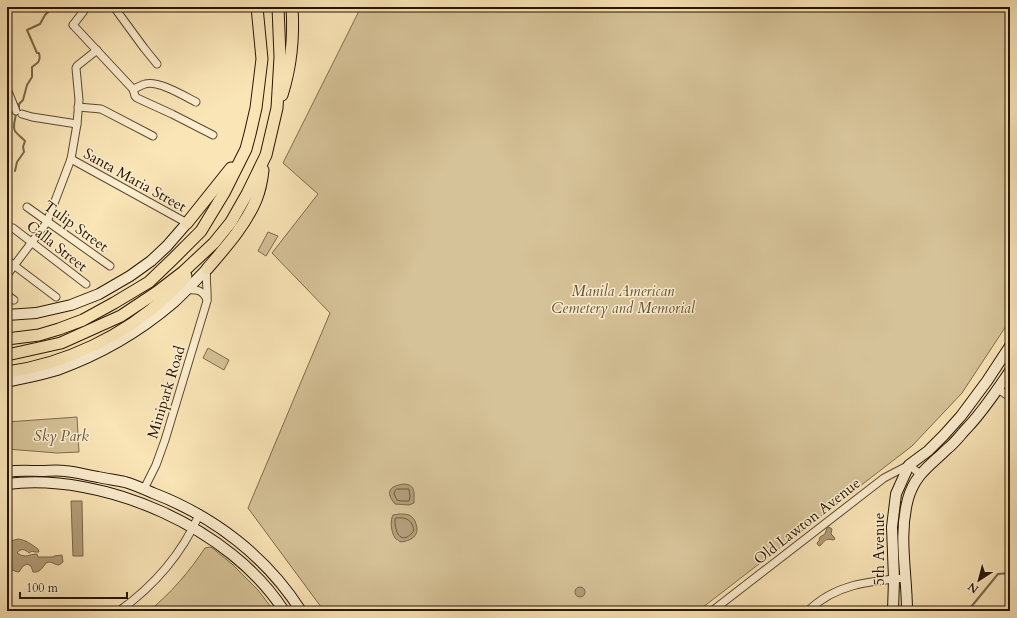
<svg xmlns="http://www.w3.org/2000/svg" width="1017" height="618" font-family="Cardo,serif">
<rect width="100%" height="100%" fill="#fae5b7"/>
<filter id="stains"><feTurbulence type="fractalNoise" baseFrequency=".005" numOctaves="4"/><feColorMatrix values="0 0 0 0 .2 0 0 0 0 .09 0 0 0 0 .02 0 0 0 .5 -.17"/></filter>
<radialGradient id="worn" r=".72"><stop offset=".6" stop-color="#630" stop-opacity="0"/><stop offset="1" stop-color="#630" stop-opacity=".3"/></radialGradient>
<g fill="#d6c298" stroke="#7e6c4d">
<path d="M 361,7 L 1010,7 L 1010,320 L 962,393 L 912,446 L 698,611 L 324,611 L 248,508 L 330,313 L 272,253 L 318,194 L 283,163 Z"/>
<path d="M 268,232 L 278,236 L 266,256 L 258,251 Z"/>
<path d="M 208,348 L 229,360 L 224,370 L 203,358 Z"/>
<path d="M 77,417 L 79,452 L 57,453 L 7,449 L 7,422 Z"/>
<path d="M 211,547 L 232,564 L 258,590 L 274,611 L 149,611 C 171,593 189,572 205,548 Z"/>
</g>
<g fill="#b29e79" stroke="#7a6749">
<path d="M 404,484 C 416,485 414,493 414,503 L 409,505 L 395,504 C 385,492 389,486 404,484 Z"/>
<path d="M 71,501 L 82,501 L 83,556 L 73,556 Z"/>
<path d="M 399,514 C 402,514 406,514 409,515 C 413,517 415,520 416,524 C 420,536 411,541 400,542 C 399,540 396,539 395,538 C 391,532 390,520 393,515 Z"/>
<path d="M 829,527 L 832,529 L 831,534 L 834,537 L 835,539 L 833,540 C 825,538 825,541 820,546 L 818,545 L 817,543 L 819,541 L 820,537 L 825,534 L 827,528 Z"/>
<path d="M 18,539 C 26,540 31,544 38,549 L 39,552 L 35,552 L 32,551 L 29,553 C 25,549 21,548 17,553 C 27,559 28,554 37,554 L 38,557 L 54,557 L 54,556 L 62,555 L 63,562 L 59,565 C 54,565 51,560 46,563 C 42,568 40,573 33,572 L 31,566 L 27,564 L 23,566 L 19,572 C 11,571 8,567 7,560 L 11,558 L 9,553 L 10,552 L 7,542 Z"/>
<circle cx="580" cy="592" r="5"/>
</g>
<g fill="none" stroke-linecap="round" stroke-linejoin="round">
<g stroke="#6c5a3e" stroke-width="1">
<path d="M 397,489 L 409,489 L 410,496 L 409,501 L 401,501 L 397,500 L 394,494 L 395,491 Z"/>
<path d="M 396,518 C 404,517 411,519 413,527 C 414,529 414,531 412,533 C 411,534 409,536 407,537 C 397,541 395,527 395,520 Z"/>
</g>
<g stroke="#7a6749" stroke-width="2">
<path d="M 19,110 L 19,104 L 23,100 L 27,85 L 32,77 L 32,67 C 38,63 41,61 39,53 L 37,53 L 27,30 L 40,24 L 45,15 L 50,10 L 55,7"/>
<path d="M 15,171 L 17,162 L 24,152 L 23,147 L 25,141 C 22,138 17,134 15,131 C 12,126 16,118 16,113"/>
<path d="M 938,611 L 971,607 L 998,574 L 1010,573"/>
</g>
<g stroke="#5c492f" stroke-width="9">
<g id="minor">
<path d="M 86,7 L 83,12 L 73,25 L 74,26 L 131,87 L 133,89 C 137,88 141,85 145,84 C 158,80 184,96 196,102"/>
<path d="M 114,7 L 144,48 L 157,64"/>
<path d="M 7,89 L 16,111"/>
<path d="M 133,89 L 135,96 L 137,98 L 172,114 L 213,135"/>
<path d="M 78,107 L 101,109 L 105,111 L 153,136"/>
<path d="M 22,114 L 32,117 L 77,124"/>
<path d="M 71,159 L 187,223"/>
<path d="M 27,207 L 110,266"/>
<path d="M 13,228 L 86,284"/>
<path d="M 7,260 L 56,297"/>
<path d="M 7,275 L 47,222 L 71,159 L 77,124 L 79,100 L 76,68 L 77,66 L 97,50"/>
<path d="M 186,290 C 197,289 203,290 207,300"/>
<path d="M 7,295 L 14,300"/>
<path d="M 998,389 L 1010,397"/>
<path d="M 144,489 L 156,465 L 165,440 L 207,301 C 208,290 205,279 207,269"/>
<path d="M 119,611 C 154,586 182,553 199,515"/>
<path d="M 712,611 L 884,478 L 909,465 L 920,474"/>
<path d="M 808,611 C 835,584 870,581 906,578"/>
</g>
</g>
<g stroke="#271502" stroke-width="12">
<g id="secondary">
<path d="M 7,315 L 36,313 L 71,305 L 99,294 L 130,276 L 151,261 L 167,246 L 187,223"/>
<path d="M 7,382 C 24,378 41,375 57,370 C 99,355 139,332 173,303 C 185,292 196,280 207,269"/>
<path d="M 7,472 C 18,470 29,471 40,471 C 49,471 57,470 65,471 C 76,472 87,475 98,477 C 107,479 116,480 125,482 C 135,485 144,489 153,493 C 213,516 266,556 301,611"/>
<path d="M 7,484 C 104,472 231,528 284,611"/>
<path d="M 893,611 L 894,579 L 892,527 L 896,494 L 909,465 L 928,451 L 944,435 L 961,416 L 987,381 L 1010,346"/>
<path d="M 907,611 C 907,573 898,536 908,499 C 915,474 930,466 947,449 C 955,443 961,434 968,427 C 984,410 997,390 1010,371"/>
</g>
</g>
<g stroke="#271502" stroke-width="13">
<g id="primary">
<path d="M 282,95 C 291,67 294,37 292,7"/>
<path d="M 187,223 L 231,168"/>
<path d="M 207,269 C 225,248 245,226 256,200 C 260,190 262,180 263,170"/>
<path d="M 7,339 L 39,335 L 59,329 L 83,320 L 114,303 L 149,282 L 174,258 L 201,231 L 224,193 L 246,149 L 250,134 L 256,108 L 262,59 L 257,7"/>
<path d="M 7,355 L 61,343 L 121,316 L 157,292 L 183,272 L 214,243 L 231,222 L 247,194 L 266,155 L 277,108 L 280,57 L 278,7"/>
<path d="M 7,372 C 65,364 124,336 167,296 C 174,290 180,283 186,276"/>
</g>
</g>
<use href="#minor" stroke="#fceed0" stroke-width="7"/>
<use href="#secondary" stroke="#fceed0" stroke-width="10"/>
<use href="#primary" stroke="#fae5b7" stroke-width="11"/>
</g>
<g text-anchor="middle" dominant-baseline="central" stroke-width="3" stroke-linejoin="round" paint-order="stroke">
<g font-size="15" fill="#271502" stroke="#fceed0">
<text transform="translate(135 180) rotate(29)">Santa Maria Street</text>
<text transform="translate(76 226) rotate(36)">Tulip Street</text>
<text transform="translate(57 246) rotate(38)">Calla Street</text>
<text transform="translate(166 392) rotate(-73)">Minipark Road</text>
<text transform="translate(807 521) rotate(-38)">Old Lawton Avenue</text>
<text transform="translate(879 549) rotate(-90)">5th Avenue</text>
</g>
<g font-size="15" font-style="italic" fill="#645236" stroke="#fceed0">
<text x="623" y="291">Manila American<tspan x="623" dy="17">Cemetery and Memorial</tspan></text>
<text x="61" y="436">Sky Park</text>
</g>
</g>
<rect width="1017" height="618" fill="none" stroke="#fae5b7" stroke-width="24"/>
<rect x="8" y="8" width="1001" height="602" fill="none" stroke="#271502" stroke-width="2"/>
<rect x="12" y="12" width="993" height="594" fill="none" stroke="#271502"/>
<g transform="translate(979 580) rotate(216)" stroke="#fceed0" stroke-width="3" paint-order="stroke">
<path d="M0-3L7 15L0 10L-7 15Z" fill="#271502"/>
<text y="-6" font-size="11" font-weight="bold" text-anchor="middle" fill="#271502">N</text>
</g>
<path d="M20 592v6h107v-6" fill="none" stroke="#271502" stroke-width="2"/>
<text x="26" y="592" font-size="12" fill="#271502" stroke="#fceed0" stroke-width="3" paint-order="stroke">100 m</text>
<rect width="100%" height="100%" filter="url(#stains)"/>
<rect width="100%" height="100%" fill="url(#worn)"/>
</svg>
